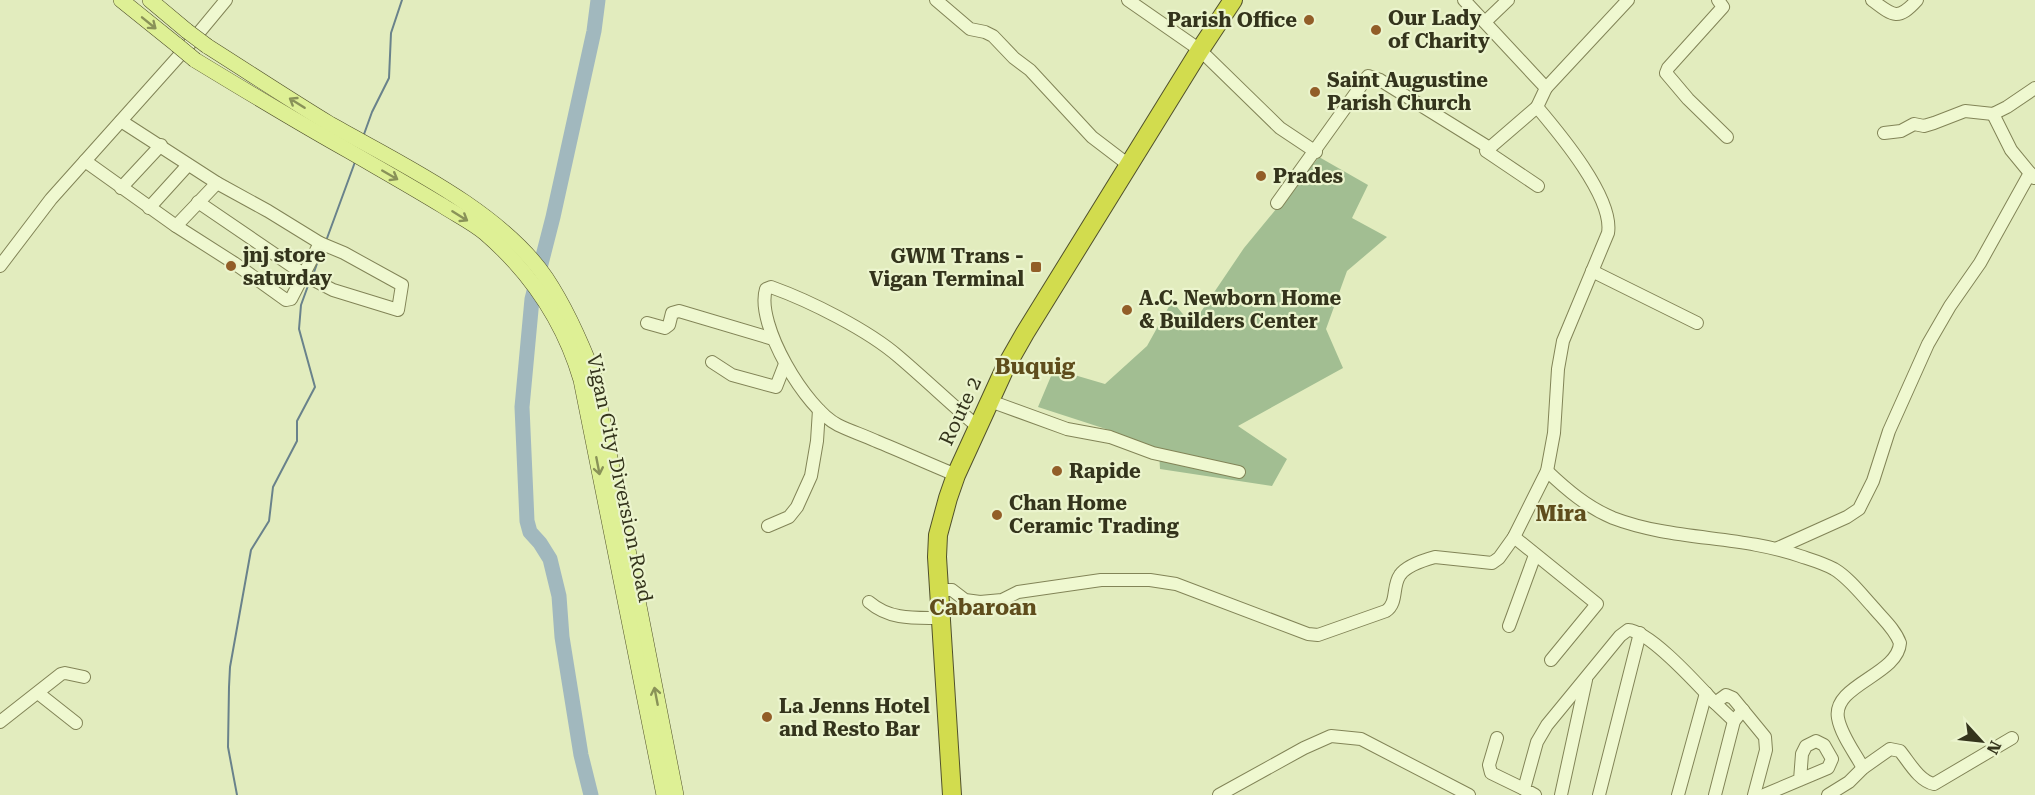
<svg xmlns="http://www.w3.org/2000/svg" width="2035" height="795" font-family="'Roboto Serif',serif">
<rect width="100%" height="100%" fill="#e2ecbe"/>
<path fill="#a2be92" d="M 1319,157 L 1368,185 L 1352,218 L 1387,237 L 1347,271 L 1326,329 L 1343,368 L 1238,426 L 1287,459 L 1272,486 L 1160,469 L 1159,451 L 1112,431 L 1038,407 L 1054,369 L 1105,384 L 1147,346 L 1172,301 L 1192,325 L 1244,248 Z"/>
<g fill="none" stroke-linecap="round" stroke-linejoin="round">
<g stroke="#69828b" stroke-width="2">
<path d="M 363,137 L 372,112 L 389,78 L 391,33 L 402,0"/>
<path d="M 326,241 L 355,162"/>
<path d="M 313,275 L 320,255"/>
<path d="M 237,795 L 228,747 L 229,687 L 230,667 L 251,550 L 269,521 L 273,487 L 297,441 L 297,421 L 315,387 L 299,329 L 301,305 L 309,283"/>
</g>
<path stroke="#a1b8be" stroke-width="15" d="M 591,795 L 581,755 L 562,637 L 559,596 L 550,559 L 540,543 L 530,532 L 527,521 L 522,407 L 532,299 L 553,217 L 594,31 L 598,0"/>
<g stroke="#828457" stroke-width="14">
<g id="minor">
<path d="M 936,0 L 970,29 L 985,32 L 993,36 L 1014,58 L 1030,70 L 1092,137 L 1130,166"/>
<path d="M 1128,0 L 1200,50 L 1280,128 L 1316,152"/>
<path d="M 1718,0 L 1723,7 L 1668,68 L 1666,73 L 1688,99 L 1727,137"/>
<path d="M 1872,0 C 1893,16 1898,21 1917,0"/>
<path d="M 1485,22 L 1508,0"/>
<path d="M 1546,88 L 1628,0"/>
<path d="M 1537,107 L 1486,151 L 1538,186"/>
<path d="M 1993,114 L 2011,150 L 2034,178"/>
<path d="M 121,121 L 217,183 L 268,211 L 320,243 L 344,253 L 402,285 L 398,310 L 333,290 L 308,277 L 198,202"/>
<path d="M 1884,133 L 1901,131 L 1914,124 L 1924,126 L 1934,123 L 1965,111 L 1993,114 L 2007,107 L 2035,88"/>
<path d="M 85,161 L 176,226 L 234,263 L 286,300 L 291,299 L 320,243"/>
<path d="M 121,188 L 161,145"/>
<path d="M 1277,203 L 1368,76 L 1380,80 L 1488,147"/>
<path d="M 149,208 L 188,165"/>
<path d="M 176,226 L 217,183"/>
<path d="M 0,266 L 51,199 L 187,47 L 226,0"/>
<path d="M 1592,271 L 1697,323"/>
<path d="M 647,323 L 665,328 L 669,325 L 672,313 L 679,311 L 773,339"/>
<path d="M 712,362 L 732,375 L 776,387 L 785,364"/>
<path d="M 990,401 L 1067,429 L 1110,437 L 1153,453 L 1239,472"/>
<path d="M 1547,471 C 1567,490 1587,507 1613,518 C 1673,541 1740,535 1800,556 C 1812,560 1823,563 1834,569 C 1849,578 1861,594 1873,607 C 1882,618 1895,629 1900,643 C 1898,675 1832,685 1838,718 C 1841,735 1855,753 1863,768"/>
<path d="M 956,475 C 929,464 903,452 876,441 C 863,435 850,431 838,425 C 806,409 755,324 766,289 L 771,287 C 810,301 868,330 899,357 C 926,380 951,404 978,427"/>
<path d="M 768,526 L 789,517 L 797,507 L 811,476 L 817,441 L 819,410"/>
<path d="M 1514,537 L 1597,604 L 1551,660"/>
<path d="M 1778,548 L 1847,517 L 1859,509 L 1873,481 L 1889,431 L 1928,344 L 1950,306 L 1980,263 L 2030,173"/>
<path d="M 938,590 L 952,590 L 965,600 L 980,602 L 1002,600 L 1018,592 L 1101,580 L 1150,580 L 1176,584 L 1308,634 L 1318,635 L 1386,611 C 1398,603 1392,586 1400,575 C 1406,566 1424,560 1435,557 L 1492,563 L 1499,558 L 1514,537 L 1547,471 L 1554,433 L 1558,369 L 1563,341 L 1608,233 C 1614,198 1559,133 1537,107 L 1546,88 L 1464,0"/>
<path d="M 869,602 C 890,620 914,618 940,618"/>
<path d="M 1509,626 L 1535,555"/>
<path d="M 38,693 L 76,723"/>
<path d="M 1715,703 L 1734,721"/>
<path d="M 0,722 L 61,674 L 65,673 L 84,677"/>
<path d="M 1497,738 L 1489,765 L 1491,773 L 1524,789"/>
<path d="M 1219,795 L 1304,748 L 1331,736 L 1361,739 L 1469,795"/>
<path d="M 1535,795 L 1524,789 L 1537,742 L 1547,725 L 1620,636 L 1628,630 C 1650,631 1698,685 1715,703 L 1726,695 L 1733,698 L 1765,737 L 1766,750 L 1754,795"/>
<path d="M 1561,795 L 1586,680"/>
<path d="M 1599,795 L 1640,633"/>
<path d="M 1678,795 L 1706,693"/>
<path d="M 1715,795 L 1734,721 L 1743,710"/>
<path d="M 1764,795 L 1828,768 L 1832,759 L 1824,745 L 1816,741 L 1806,746 L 1802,754 L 1800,780"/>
<path d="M 1828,795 L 1849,782 L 1863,768 L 1890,749 L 1900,751 C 1909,762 1919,781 1934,784 L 2012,738"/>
</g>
</g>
<g stroke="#51512c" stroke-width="16">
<g id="major">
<path d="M 121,0 L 177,45"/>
<path d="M 150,0 L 187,31"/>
<path d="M 207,46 C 248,72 289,99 330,124 C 399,163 501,211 546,278 C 566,308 581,342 594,376 L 676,795"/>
<path d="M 195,60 C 246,91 297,122 349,151 C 380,169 412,187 443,206 C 457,215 473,223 485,233 C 531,273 564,322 581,380 L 664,795"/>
</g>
</g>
<g stroke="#51512c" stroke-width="20">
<path id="highway" d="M 952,795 L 937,557 L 938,535 L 948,498 L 956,475 L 1005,368 L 1025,333 L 1200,50 L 1233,0"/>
</g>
<use href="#minor" stroke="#eff8d0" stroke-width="12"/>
<use href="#major" stroke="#def095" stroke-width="15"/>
<use href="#highway" stroke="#d2dc4e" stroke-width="18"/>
<g stroke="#51512c" stroke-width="16" stroke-linecap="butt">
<g id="major-bridge">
<path d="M 187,31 L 207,46"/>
<path d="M 177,45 L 195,60"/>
</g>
</g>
<use href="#major-bridge" stroke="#def095" stroke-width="15"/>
</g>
<defs><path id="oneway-shaft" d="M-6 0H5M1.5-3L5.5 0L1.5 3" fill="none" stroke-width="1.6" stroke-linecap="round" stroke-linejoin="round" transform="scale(1.5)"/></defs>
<g stroke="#899258">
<use href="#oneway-shaft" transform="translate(149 23) rotate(39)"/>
<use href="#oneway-shaft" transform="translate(297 103) rotate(-148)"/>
<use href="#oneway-shaft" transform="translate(390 175) rotate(30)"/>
<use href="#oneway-shaft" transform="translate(460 216) rotate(32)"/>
<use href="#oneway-shaft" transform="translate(598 466) rotate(79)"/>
<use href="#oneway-shaft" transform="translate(656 696) rotate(-101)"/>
</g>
<g fill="#925e28" stroke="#ebf4cd" stroke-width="2">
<circle cx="1309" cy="20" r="6"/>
<circle cx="1376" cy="30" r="6"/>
<circle cx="1315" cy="92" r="6"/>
<circle cx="1261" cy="176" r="6"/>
<circle cx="231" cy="266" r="6"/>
<rect x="1030" y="261" width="12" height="12" rx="3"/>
<circle cx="1127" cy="310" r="6"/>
<circle cx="1057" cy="471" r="6"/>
<circle cx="997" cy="515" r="6"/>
<circle cx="767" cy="717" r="6"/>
</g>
<g text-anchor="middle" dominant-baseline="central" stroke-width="4.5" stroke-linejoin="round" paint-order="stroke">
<g font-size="20" font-weight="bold" fill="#34341c" stroke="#ebf4cd" text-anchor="start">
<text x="1388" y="18">Our Lady<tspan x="1388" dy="23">of Charity</tspan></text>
<text x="1297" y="20" text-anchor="end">Parish Office</text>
<text x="1327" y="80">Saint Augustine<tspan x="1327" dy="23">Parish Church</tspan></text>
<text x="1273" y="176">Prades</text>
<text x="243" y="255">jnj store<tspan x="243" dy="23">saturday</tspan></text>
<text x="1024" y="256" text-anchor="end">GWM Trans -<tspan x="1024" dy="23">Vigan Terminal</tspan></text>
<text x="1139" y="298">A.C. Newborn Home<tspan x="1139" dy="23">&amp; Builders Center</tspan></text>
<text x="1069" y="471">Rapide</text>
<text x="1009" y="503">Chan Home<tspan x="1009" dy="23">Ceramic Trading</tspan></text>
<text x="779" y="706">La Jenns Hotel<tspan x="779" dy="23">and Resto Bar</tspan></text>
</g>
<g font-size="20" fill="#34341c" stroke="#ebf4cd">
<text transform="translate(960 411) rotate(-65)">Route 2</text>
<text transform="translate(620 478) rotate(78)">Vigan City Diversion Road</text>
</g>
<g font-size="22" font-weight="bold" fill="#5f4d1c" stroke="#ebf4cd">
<text x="1035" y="366">Buquig</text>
<text x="1561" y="513">Mira</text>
<text x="983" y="607">Cabaroan</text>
</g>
</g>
<g transform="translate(1981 741) rotate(117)" stroke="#ebf4cd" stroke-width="4.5" paint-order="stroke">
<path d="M0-4.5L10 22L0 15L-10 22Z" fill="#34341c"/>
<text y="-9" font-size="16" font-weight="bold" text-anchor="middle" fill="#34341c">N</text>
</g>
</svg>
